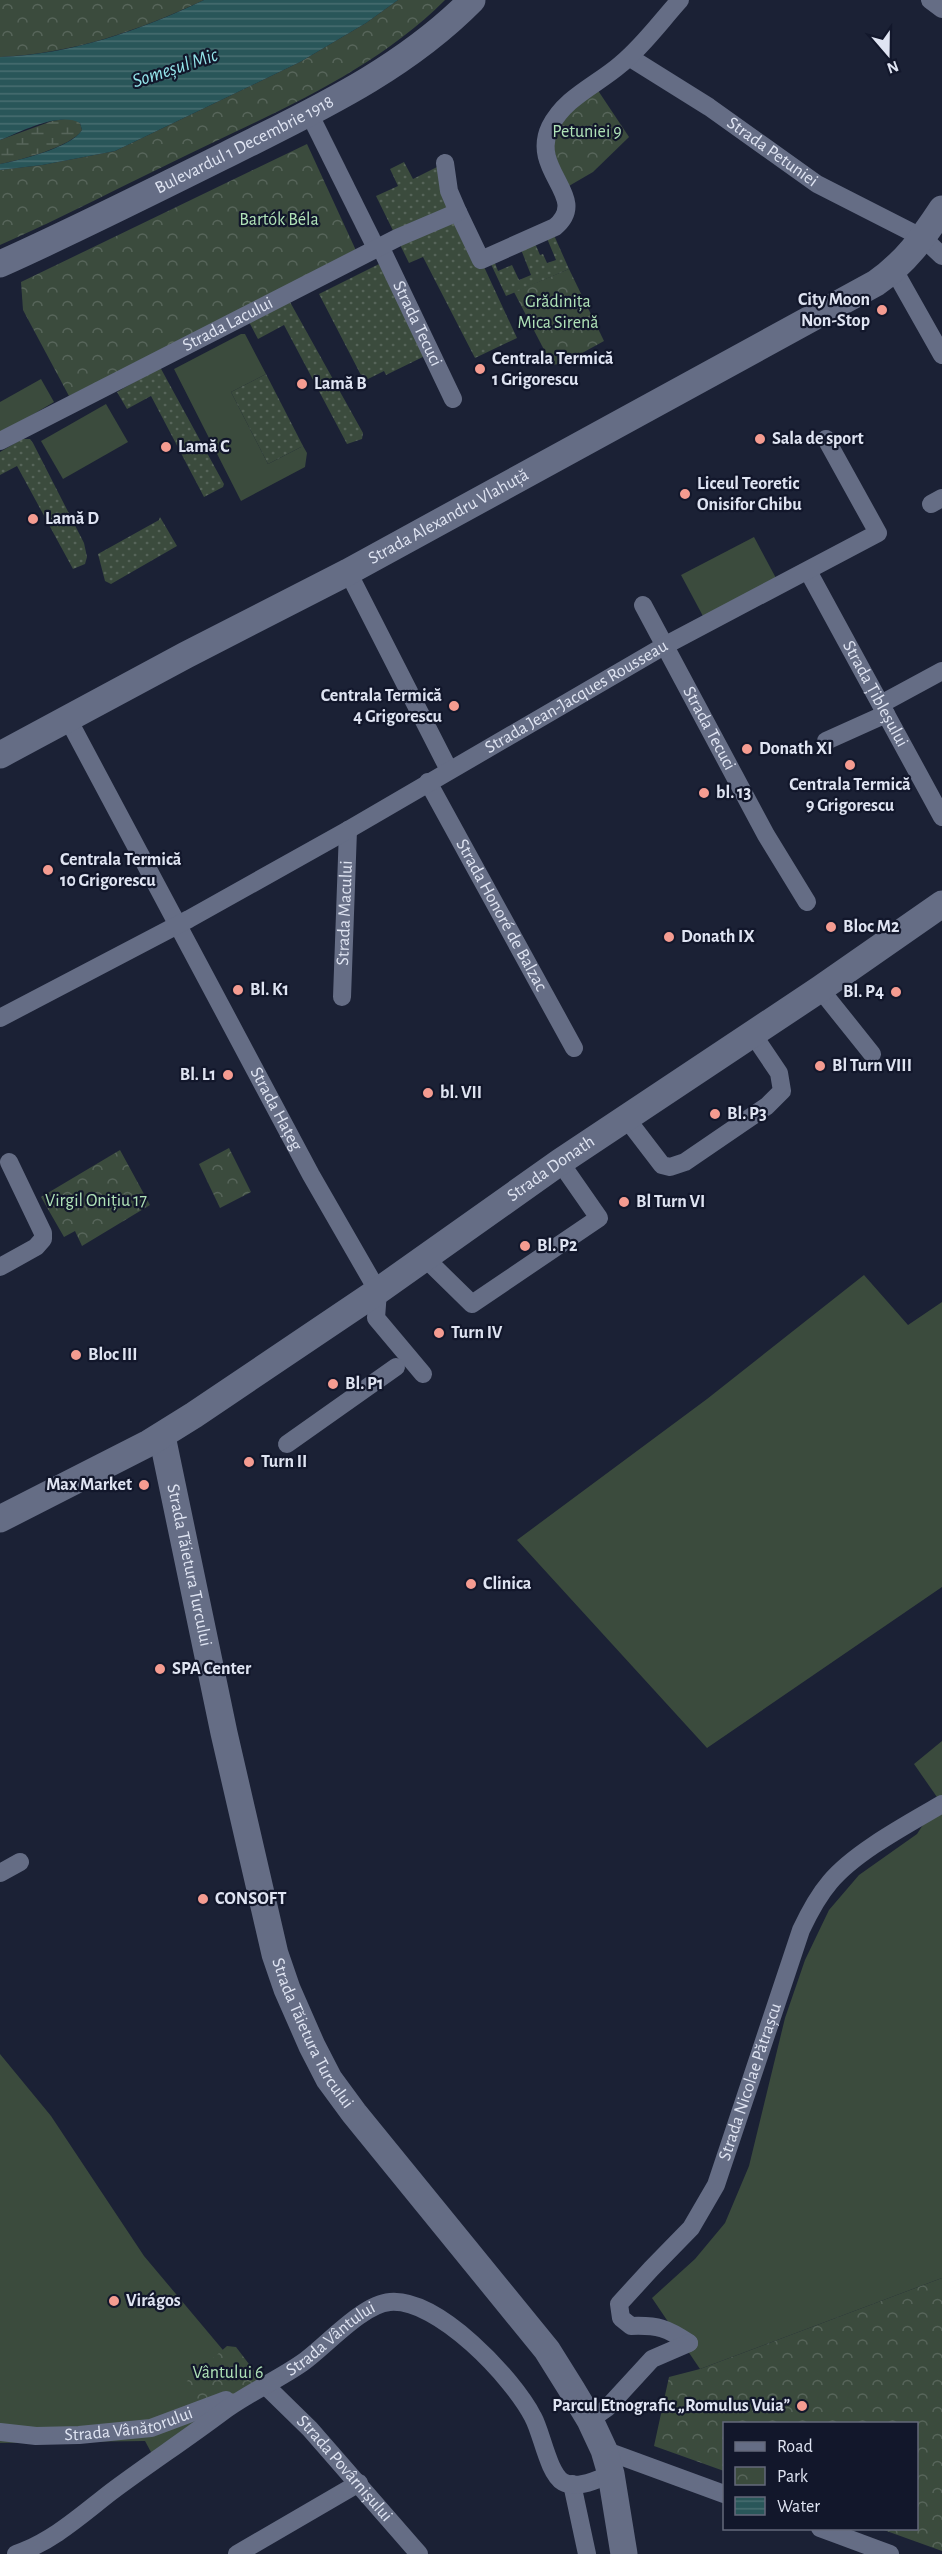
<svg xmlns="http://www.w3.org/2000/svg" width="942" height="2554" font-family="'Alegreya Sans',sans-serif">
<defs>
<pattern id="wetland-marsh" width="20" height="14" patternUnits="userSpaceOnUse" patternTransform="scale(1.5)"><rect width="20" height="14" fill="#3b4b3d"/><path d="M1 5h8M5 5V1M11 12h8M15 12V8" fill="none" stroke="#57655a"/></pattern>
<pattern id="park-crowns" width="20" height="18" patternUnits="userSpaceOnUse" patternTransform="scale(1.5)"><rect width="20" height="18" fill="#3b4b3d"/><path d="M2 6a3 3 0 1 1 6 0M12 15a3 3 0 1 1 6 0" fill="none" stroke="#57655a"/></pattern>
<pattern id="garden-dots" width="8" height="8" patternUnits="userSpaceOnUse" patternTransform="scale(1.5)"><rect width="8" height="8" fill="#3b4b3d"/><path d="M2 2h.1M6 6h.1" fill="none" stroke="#57655a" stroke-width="1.8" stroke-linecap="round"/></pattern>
<pattern id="water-rules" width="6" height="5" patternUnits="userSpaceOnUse" patternTransform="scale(1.5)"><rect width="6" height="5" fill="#295659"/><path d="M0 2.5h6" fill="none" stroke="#486e71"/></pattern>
</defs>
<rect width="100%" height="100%" fill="#1b2135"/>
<g fill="#3b4b3d">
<path d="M 241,334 L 245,334 L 266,374 L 231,392 L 268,464 L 303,446 L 307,453 L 305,467 L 241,501 L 174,369 Z"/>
<path d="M 41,379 L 54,402 L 0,434 L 0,402 Z"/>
<path d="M 106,404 L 128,442 L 63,479 L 41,441 Z"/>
<path d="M 754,537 L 777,580 L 704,618 L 681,575 Z"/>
<path d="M 864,1275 L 908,1325 L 942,1302 L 942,1587 L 707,1748 L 517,1540 L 707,1399 Z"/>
<path d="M 942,1741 L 942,2278 L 700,2369 L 652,2298 L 695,2259 L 725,2223 L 749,2166 L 785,2018 L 805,1960 L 829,1910 L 859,1875 L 917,1834 L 939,1800 L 914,1764 Z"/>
<path d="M 0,2054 L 51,2116 L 144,2256 L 249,2381 L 152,2454 L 145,2441 L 0,2443 Z"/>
</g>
<path fill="url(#wetland-marsh)" d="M 65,119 L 74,119 L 80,123 L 82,130 C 71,147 20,160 0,164 L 0,140 L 52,121 Z"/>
<g fill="url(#park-crowns)">
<path d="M 0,0 L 204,0 C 137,31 75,53 0,57 Z"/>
<path d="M 398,0 L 445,0 C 374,71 278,111 189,154 C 126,184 64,217 0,245 L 0,170 L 42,165 L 115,151 L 300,62 L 366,23 Z"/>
<path d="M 593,83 L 629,137 L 593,172 L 562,190 L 550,127 Z"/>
<path d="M 307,144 L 359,257 L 69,396 L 23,310 L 21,282 Z"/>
<path d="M 569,269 L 604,341 L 564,363 L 552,365 L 514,292 Z"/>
<path d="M 229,1148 L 251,1192 L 220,1208 L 199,1164 Z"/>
<path d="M 120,1150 L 150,1205 L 82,1246 L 75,1231 L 64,1237 L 41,1197 Z"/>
<path d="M 942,2278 L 942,2551 L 881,2529 L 916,2528 L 916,2424 L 724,2424 L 724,2471 L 654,2446 L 669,2377 L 700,2369 Z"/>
<path d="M 227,2346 L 236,2347 L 262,2381 L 252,2389 L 178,2414 L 179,2405 L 184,2398 L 187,2381 Z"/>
</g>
<g fill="url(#garden-dots)">
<path d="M 404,162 L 413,179 L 445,163 L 454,202 L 517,338 L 475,358 L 423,257 L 409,263 L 376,196 L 398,186 L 390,169 Z"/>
<path d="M 553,233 L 569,269 L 506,296 L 489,260 L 493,258 L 498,271 L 512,265 L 519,280 L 531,275 L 520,247 L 534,241 L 540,255 L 543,254 L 547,263 L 556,260 L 546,236 Z"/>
<path d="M 387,260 L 431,353 L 386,375 L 384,371 L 364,381 L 319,294 Z"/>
<path d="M 290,302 L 363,433 L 362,439 L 347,444 L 284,325 L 258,339 L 248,320 Z"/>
<path d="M 160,367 L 224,484 L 223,487 L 204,497 L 151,396 L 127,409 L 117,392 Z"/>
<path d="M 266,374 L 303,446 L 268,464 L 231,392 Z"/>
<path d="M 22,439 L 30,439 L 33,443 L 84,543 L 87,557 L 85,564 L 73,569 L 17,466 L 0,475 L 0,452 Z"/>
<path d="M 160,517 L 177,546 L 111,584 L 105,581 L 98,554 L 159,520 Z"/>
</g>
<path fill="url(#water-rules)" d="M 204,0 L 398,0 L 366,23 L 300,62 L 115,151 L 42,165 L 0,170 L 0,164 C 20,160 71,148 82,130 L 80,123 C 60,111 20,132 0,140 L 0,57 C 73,54 139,31 204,0 Z"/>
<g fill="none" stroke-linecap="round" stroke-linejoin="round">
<g stroke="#656d85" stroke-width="18">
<path d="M 930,0 L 942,9"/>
<path id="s1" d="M 629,57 L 709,107 L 817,184 L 923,238 L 942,256"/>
<path d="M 309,113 L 376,248"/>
<path d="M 458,212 L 481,260 L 555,227 C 591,197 529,171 550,127 C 565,97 597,85 621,64 C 643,46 661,21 680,0"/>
<path id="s2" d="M 380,246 L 453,399"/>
<path d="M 894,270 L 942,355"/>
<path id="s3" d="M 0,441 L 397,238 L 458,212 L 449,191 L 445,163"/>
<path d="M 931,504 L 942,498"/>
<path id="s4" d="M 808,571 L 942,817"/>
<path d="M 348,572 L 449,770"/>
<path id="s5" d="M 643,605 L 766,835 L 807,902"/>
<path d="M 881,704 L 942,671"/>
<path id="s6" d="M 68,719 L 311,1175 L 372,1281 L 378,1291 L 376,1318 L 423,1374"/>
<path d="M 826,741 L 886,714"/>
<path id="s7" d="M 428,782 L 574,1048"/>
<path d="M 820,989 L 872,1054"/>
<path id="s8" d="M 342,997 L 348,830"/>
<path id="s9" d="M 0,1018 L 189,919 L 348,830 L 664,646 L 878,533 L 826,439"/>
<path d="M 626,1118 L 662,1165 L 670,1167 L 685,1162 L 767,1106 L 782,1091 L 779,1073 L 752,1033"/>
<path d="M 425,1258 L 472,1304 L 599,1218 L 560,1162"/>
<path d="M 0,1267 L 36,1247 L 43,1239 L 43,1233 L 9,1162"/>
<path d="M 287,1444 L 396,1367"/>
<path d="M 0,1873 L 20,1862"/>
<path id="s10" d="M 689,2343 C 667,2328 658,2325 631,2326 L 621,2318 L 619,2304 L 651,2269 L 691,2228 L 716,2185 L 801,1930 C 809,1913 818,1896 830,1882 C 855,1852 908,1824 942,1804"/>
<path id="s11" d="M 266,2386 L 310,2429 L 419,2554"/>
<path d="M 590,2420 L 607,2408 L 652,2359 L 689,2343"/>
<path id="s12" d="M 0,2432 L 36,2436 L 79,2435 L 151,2428 L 226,2400"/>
<path d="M 604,2450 L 724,2494"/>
<path d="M 572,2484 L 587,2554"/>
<path d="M 820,2528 L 890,2554"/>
<path id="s13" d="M 16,2554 C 53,2541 80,2516 111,2492 C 147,2465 185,2440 221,2413 C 246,2394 276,2381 302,2363 C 325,2347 362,2304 390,2302 C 438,2298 513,2378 533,2417 C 542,2433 548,2473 563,2482 C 577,2490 598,2479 611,2474"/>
<path d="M 237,2554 L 359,2483"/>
</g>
<g stroke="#656d85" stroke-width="27">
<path id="s14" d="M 0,264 C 76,230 151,192 226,155 C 313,111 402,71 472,0"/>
<path id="s15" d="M 0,755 L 186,655 L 348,572 L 876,283 C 905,263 923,238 942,209"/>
<path id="s16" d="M 162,1436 L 224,1733 L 275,1954 L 287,1989 L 312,2046 L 329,2079 L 354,2113 L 547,2350 L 572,2390 L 590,2420 L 604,2450 L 611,2474 L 624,2554"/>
<path id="s17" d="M 0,1519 L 149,1443 L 194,1415 L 378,1291 L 560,1162 L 820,989 L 942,904"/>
</g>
</g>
<g fill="#f59c91" stroke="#12172b" stroke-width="2">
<circle cx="882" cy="310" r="6"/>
<circle cx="480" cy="369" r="6"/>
<circle cx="302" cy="384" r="6"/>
<circle cx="760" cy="439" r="6"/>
<circle cx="166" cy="447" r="6"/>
<circle cx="685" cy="494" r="6"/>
<circle cx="33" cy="519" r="6"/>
<circle cx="454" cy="706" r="6"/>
<circle cx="747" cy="749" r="6"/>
<circle cx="850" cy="765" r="6"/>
<circle cx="704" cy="793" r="6"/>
<circle cx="48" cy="870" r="6"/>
<circle cx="831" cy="927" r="6"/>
<circle cx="669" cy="937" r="6"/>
<circle cx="238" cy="990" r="6"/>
<circle cx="896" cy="992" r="6"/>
<circle cx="820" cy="1066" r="6"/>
<circle cx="228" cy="1075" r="6"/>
<circle cx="428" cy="1093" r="6"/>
<circle cx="715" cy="1114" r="6"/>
<circle cx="624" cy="1202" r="6"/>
<circle cx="525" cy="1246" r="6"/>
<circle cx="439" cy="1333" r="6"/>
<circle cx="76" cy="1355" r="6"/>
<circle cx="333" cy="1384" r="6"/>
<circle cx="249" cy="1462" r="6"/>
<circle cx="144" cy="1485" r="6"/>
<circle cx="471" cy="1584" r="6"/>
<circle cx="160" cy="1669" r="6"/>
<circle cx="203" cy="1899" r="6"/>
<circle cx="114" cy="2301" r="6"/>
<circle cx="802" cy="2406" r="6"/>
</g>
<g text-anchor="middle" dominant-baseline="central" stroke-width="4.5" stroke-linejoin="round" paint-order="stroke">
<g font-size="18" fill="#b0e3b8" stroke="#12172b">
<text x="587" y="132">Petuniei 9</text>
<text x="279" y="220">Bartók Béla</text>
<text x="558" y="302">Grădinița<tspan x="558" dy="21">Mica Sirenă</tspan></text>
<text x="96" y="1201">Virgil Onițiu 17</text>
<text x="228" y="2373">Vântului 6</text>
</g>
<g font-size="18" fill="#dfe4f2" stroke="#12172b">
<text stroke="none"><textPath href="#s14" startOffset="272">Bulevardul 1 Decembrie 1918</textPath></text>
<text stroke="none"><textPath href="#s1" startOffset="172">Strada Petuniei</textPath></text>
<text stroke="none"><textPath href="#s2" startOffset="86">Strada Tecuci</textPath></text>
<text stroke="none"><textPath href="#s3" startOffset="256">Strada Lacului</textPath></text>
<text stroke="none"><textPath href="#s15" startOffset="508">Strada Alexandru Vlahuță</textPath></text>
<text stroke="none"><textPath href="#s4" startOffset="140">Strada Țibleșului</textPath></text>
<text stroke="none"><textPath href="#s9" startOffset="660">Strada Jean-Jacques Rousseau</textPath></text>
<text stroke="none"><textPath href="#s5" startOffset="140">Strada Tecuci</textPath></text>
<text stroke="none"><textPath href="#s8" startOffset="84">Strada Macului</textPath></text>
<text stroke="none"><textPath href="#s7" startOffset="152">Strada Honoré de Balzac</textPath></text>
<text stroke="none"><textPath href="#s6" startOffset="442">Strada Hațeg</textPath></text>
<text stroke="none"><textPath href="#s17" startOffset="654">Strada Donath</textPath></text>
<text stroke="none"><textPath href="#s16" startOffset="132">Strada Tăietura Turcului</textPath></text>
<text stroke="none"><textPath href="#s16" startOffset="618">Strada Tăietura Turcului</textPath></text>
<text stroke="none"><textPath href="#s10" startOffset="352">Strada Nicolae Pătrașcu</textPath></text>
<text stroke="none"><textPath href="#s13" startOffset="382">Strada Vântului</textPath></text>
<text stroke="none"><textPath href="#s12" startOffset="130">Strada Vânătorului</textPath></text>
<text stroke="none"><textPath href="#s11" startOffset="114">Strada Povârnișului</textPath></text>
</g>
<g font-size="18" font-weight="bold" fill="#dfe4f2" stroke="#12172b" text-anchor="start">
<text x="870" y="300" text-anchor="end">City Moon<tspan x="870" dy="21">Non-Stop</tspan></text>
<text x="492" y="359">Centrala Termică<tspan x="492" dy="21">1 Grigorescu</tspan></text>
<text x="314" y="384">Lamă B</text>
<text x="772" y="439">Sala de sport</text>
<text x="178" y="447">Lamă C</text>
<text x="697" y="484">Liceul Teoretic<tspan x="697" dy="21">Onisifor Ghibu</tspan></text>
<text x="45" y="519">Lamă D</text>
<text x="442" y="696" text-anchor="end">Centrala Termică<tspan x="442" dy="21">4 Grigorescu</tspan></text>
<text x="759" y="749">Donath XI</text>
<text x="850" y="785" text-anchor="middle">Centrala Termică<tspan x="850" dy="21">9 Grigorescu</tspan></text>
<text x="716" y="793">bl. 13</text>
<text x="60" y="860">Centrala Termică<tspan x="60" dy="21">10 Grigorescu</tspan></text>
<text x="843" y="927">Bloc M2</text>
<text x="681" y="937">Donath IX</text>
<text x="250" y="990">Bl. K1</text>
<text x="884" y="992" text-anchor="end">Bl. P4</text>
<text x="832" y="1066">Bl Turn VIII</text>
<text x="216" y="1075" text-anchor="end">Bl. L1</text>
<text x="440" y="1093">bl. VII</text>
<text x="727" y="1114">Bl. P3</text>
<text x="636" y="1202">Bl Turn VI</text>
<text x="537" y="1246">Bl. P2</text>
<text x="451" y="1333">Turn IV</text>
<text x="88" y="1355">Bloc III</text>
<text x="345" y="1384">Bl. P1</text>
<text x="261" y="1462">Turn II</text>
<text x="132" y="1485" text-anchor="end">Max Market</text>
<text x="483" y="1584">Clinica</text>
<text x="172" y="1669">SPA Center</text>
<text x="215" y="1899">CONSOFT</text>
<text x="126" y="2301">Virágos</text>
<text x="790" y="2406" text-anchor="end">Parcul Etnografic „Romulus Vuia”</text>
</g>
<g font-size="20" font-style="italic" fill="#94e5eb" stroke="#12172b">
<text transform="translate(175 68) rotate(-18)">Someșul Mic</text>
</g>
</g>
<rect x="723" y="2422" width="195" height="108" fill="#12172b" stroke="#64697b" stroke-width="1.5"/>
<rect x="735" y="2442" width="30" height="9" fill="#656d85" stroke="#64697b" stroke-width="1.5"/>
<text x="777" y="2452" font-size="18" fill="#dfe4f2">Road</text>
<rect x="735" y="2467" width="30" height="18" fill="url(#park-crowns)" stroke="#64697b" stroke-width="1.5"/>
<text x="777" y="2482" font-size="18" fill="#dfe4f2">Park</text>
<rect x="735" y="2497" width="30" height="18" fill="url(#water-rules)" stroke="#64697b" stroke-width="1.5"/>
<text x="777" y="2512" font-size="18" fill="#dfe4f2">Water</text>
<g transform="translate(888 54) rotate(160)" stroke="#12172b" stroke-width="4.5" paint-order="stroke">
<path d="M0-4.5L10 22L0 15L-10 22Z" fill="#dfe4f2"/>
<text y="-9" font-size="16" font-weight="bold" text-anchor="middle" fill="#dfe4f2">N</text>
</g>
</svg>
